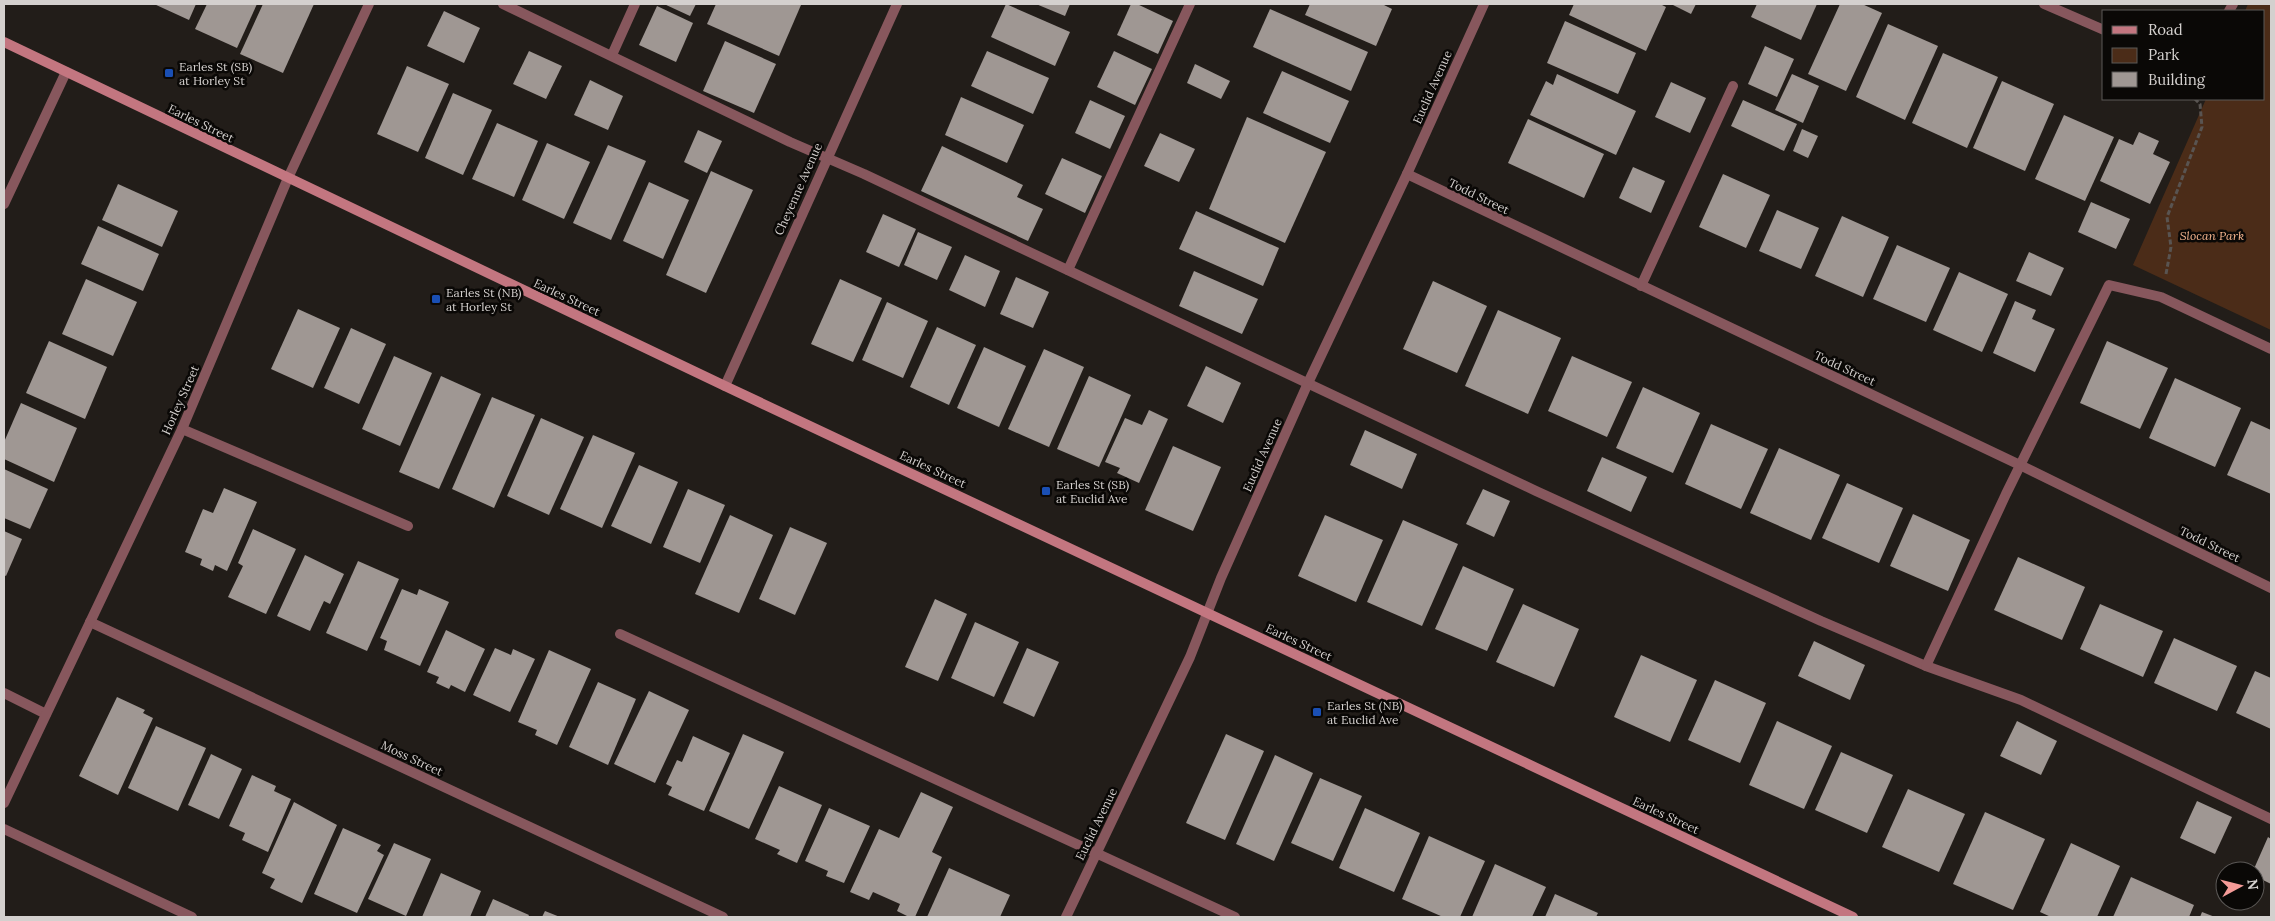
<svg xmlns="http://www.w3.org/2000/svg" width="2275" height="921" font-family="Lora,serif">
<rect width="100%" height="100%" fill="#221d19"/>
<path fill="#4b2c18" d="M 2248,4 L 2271,4 L 2271,330 L 2133,265 L 2206,99 L 2264,99 L 2264,11 L 2245,11 Z"/>
<g fill="#9f9793">
<path d="M 154,4 L 196,4 L 189,20 Z"/>
<path d="M 207,4 L 257,4 L 237,48 L 195,29 Z"/>
<path d="M 263,4 L 314,4 L 283,73 L 240,54 Z"/>
<path d="M 664,4 L 696,4 L 690,16 Z"/>
<path d="M 716,4 L 798,4 L 801,5 L 779,56 L 707,24 Z"/>
<path d="M 1006,4 L 1070,32 L 1055,66 L 991,37 Z"/>
<path d="M 1036,4 L 1070,4 L 1065,16 Z"/>
<path d="M 1131,4 L 1137,4 L 1173,21 L 1158,54 L 1117,35 Z"/>
<path d="M 1310,4 L 1382,4 L 1392,9 L 1376,46 L 1305,15 Z"/>
<path d="M 1574,4 L 1660,4 L 1666,7 L 1646,51 L 1569,15 Z"/>
<path d="M 1671,4 L 1696,4 L 1691,14 Z"/>
<path d="M 1757,4 L 1817,4 L 1801,40 L 1751,17 Z"/>
<path d="M 1840,4 L 1862,4 L 1882,13 L 1846,91 L 1808,74 Z"/>
<path d="M 657,6 L 693,23 L 676,62 L 639,45 Z"/>
<path d="M 1270,9 L 1368,52 L 1351,91 L 1253,47 Z"/>
<path d="M 444,11 L 480,28 L 464,63 L 427,46 Z"/>
<path d="M 1565,21 L 1636,53 L 1618,94 L 1547,63 Z"/>
<path d="M 1888,24 L 1938,46 L 1905,120 L 1856,97 Z"/>
<path d="M 725,41 L 776,64 L 754,113 L 703,91 Z"/>
<path d="M 1765,46 L 1794,59 L 1777,97 L 1748,84 Z"/>
<path d="M 529,51 L 562,66 L 546,99 L 513,84 Z"/>
<path d="M 987,51 L 1049,78 L 1033,114 L 971,86 Z"/>
<path d="M 1114,51 L 1152,69 L 1135,105 L 1097,87 Z"/>
<path d="M 1943,53 L 1998,77 L 1967,148 L 1912,123 Z"/>
<path d="M 1195,64 L 1230,81 L 1221,99 L 1187,83 Z"/>
<path d="M 407,66 L 449,84 L 418,152 L 377,134 Z"/>
<path d="M 1282,71 L 1349,101 L 1330,143 L 1263,113 Z"/>
<path d="M 1557,74 L 1636,111 L 1616,155 L 1530,115 L 1546,81 L 1553,85 Z"/>
<path d="M 1792,74 L 1819,86 L 1803,123 L 1775,110 Z"/>
<path d="M 590,80 L 623,96 L 608,130 L 574,115 Z"/>
<path d="M 2002,81 L 2054,104 L 2025,171 L 1973,148 Z"/>
<path d="M 1671,82 L 1706,98 L 1690,133 L 1655,117 Z"/>
<path d="M 453,93 L 492,110 L 463,175 L 425,158 Z"/>
<path d="M 961,97 L 1024,125 L 1007,163 L 945,135 Z"/>
<path d="M 1090,100 L 1125,116 L 1110,149 L 1075,133 Z"/>
<path d="M 1743,100 L 1797,124 L 1784,151 L 1731,126 Z"/>
<path d="M 2064,115 L 2114,137 L 2085,201 L 2035,179 Z"/>
<path d="M 1247,117 L 1326,152 L 1285,243 L 1209,209 Z"/>
<path d="M 1528,119 L 1604,154 L 1584,198 L 1508,163 Z"/>
<path d="M 497,123 L 538,141 L 514,197 L 472,179 Z"/>
<path d="M 1802,129 L 1818,136 L 1808,158 L 1793,151 Z"/>
<path d="M 698,130 L 722,141 L 707,173 L 684,162 Z"/>
<path d="M 2139,132 L 2159,141 L 2153,154 L 2170,162 L 2150,204 L 2100,181 L 2119,139 L 2133,145 Z"/>
<path d="M 1160,133 L 1195,149 L 1179,182 L 1144,166 Z"/>
<path d="M 547,143 L 590,162 L 564,219 L 522,200 Z"/>
<path d="M 608,145 L 646,161 L 611,240 L 573,223 Z"/>
<path d="M 942,146 L 1023,185 L 1017,197 L 1043,209 L 1028,241 L 921,191 Z"/>
<path d="M 1062,158 L 1102,176 L 1085,213 L 1045,194 Z"/>
<path d="M 1633,167 L 1665,181 L 1651,213 L 1619,198 Z"/>
<path d="M 711,171 L 753,190 L 706,293 L 666,275 Z"/>
<path d="M 1723,174 L 1770,195 L 1746,248 L 1699,227 Z"/>
<path d="M 649,182 L 689,200 L 663,259 L 623,241 Z"/>
<path d="M 118,184 L 178,211 L 162,247 L 102,220 Z"/>
<path d="M 2091,202 L 2130,219 L 2116,249 L 2078,232 Z"/>
<path d="M 1777,210 L 1819,228 L 1801,269 L 1759,251 Z"/>
<path d="M 1196,211 L 1279,248 L 1263,286 L 1179,249 Z"/>
<path d="M 883,214 L 916,229 L 899,267 L 866,252 Z"/>
<path d="M 1842,216 L 1889,237 L 1863,297 L 1815,276 Z"/>
<path d="M 98,226 L 159,254 L 143,291 L 81,264 Z"/>
<path d="M 918,232 L 952,247 L 937,280 L 904,265 Z"/>
<path d="M 1897,245 L 1950,268 L 1926,322 L 1873,299 Z"/>
<path d="M 2029,252 L 2064,268 L 2051,296 L 2016,281 Z"/>
<path d="M 965,255 L 1000,271 L 985,307 L 949,290 Z"/>
<path d="M 1194,271 L 1258,299 L 1242,334 L 1179,306 Z"/>
<path d="M 1959,272 L 2008,294 L 1982,352 L 1933,330 Z"/>
<path d="M 1016,277 L 1049,292 L 1033,328 L 1000,314 Z"/>
<path d="M 86,279 L 137,302 L 113,356 L 62,334 Z"/>
<path d="M 840,279 L 882,298 L 853,362 L 811,344 Z"/>
<path d="M 1433,281 L 1487,306 L 1457,373 L 1403,349 Z"/>
<path d="M 2015,301 L 2036,310 L 2032,319 L 2055,329 L 2035,372 L 1993,353 Z"/>
<path d="M 887,302 L 928,321 L 903,378 L 862,360 Z"/>
<path d="M 298,309 L 340,328 L 313,388 L 271,369 Z"/>
<path d="M 1498,310 L 1561,338 L 1528,414 L 1465,386 Z"/>
<path d="M 937,327 L 976,345 L 949,405 L 910,387 Z"/>
<path d="M 351,328 L 386,344 L 359,404 L 324,388 Z"/>
<path d="M 49,341 L 107,367 L 85,419 L 26,393 Z"/>
<path d="M 2107,341 L 2168,368 L 2140,429 L 2080,403 Z"/>
<path d="M 984,347 L 1026,366 L 999,427 L 957,408 Z"/>
<path d="M 1044,349 L 1084,367 L 1049,447 L 1008,429 Z"/>
<path d="M 394,356 L 432,373 L 400,446 L 362,429 Z"/>
<path d="M 1572,356 L 1632,382 L 1607,437 L 1548,411 Z"/>
<path d="M 1206,366 L 1241,383 L 1223,423 L 1187,406 Z"/>
<path d="M 441,376 L 481,394 L 439,489 L 399,472 Z"/>
<path d="M 1089,376 L 1131,395 L 1099,467 L 1057,449 Z"/>
<path d="M 2175,378 L 2241,408 L 2215,467 L 2149,438 Z"/>
<path d="M 1643,387 L 1700,413 L 1673,473 L 1616,448 Z"/>
<path d="M 492,397 L 535,415 L 494,508 L 452,489 Z"/>
<path d="M 21,403 L 77,428 L 54,482 L 4,459 L 4,442 Z"/>
<path d="M 1149,410 L 1168,419 L 1139,483 L 1117,473 L 1120,468 L 1105,462 L 1125,418 L 1142,425 Z"/>
<path d="M 541,418 L 584,437 L 549,515 L 507,496 Z"/>
<path d="M 2251,421 L 2271,430 L 2271,494 L 2227,475 Z"/>
<path d="M 1711,424 L 1768,449 L 1741,509 L 1685,484 Z"/>
<path d="M 1365,430 L 1417,454 L 1402,489 L 1350,465 Z"/>
<path d="M 593,435 L 635,453 L 602,528 L 560,509 Z"/>
<path d="M 1173,446 L 1221,467 L 1193,531 L 1145,510 Z"/>
<path d="M 1779,448 L 1840,475 L 1811,540 L 1750,513 Z"/>
<path d="M 1602,457 L 1647,477 L 1631,512 L 1587,491 Z"/>
<path d="M 639,465 L 678,482 L 651,544 L 611,526 Z"/>
<path d="M 4,469 L 48,489 L 30,529 L 4,518 Z"/>
<path d="M 1847,483 L 1903,508 L 1879,563 L 1822,538 Z"/>
<path d="M 224,488 L 257,502 L 227,571 L 215,565 L 213,571 L 200,565 L 202,559 L 185,552 L 203,509 L 213,513 Z"/>
<path d="M 688,489 L 725,505 L 700,563 L 663,547 Z"/>
<path d="M 1483,489 L 1510,501 L 1494,537 L 1466,524 Z"/>
<path d="M 1913,514 L 1970,540 L 1948,591 L 1890,566 Z"/>
<path d="M 730,515 L 773,535 L 739,613 L 695,594 Z"/>
<path d="M 1325,515 L 1383,540 L 1356,602 L 1298,576 Z"/>
<path d="M 1403,520 L 1458,544 L 1422,626 L 1367,602 Z"/>
<path d="M 790,527 L 827,543 L 795,615 L 759,599 Z"/>
<path d="M 253,529 L 296,549 L 266,614 L 228,597 L 243,566 L 238,563 Z"/>
<path d="M 4,531 L 22,539 L 6,576 L 4,575 Z"/>
<path d="M 305,555 L 344,574 L 330,604 L 324,601 L 310,631 L 277,616 Z"/>
<path d="M 2018,557 L 2085,587 L 2062,640 L 1994,610 Z"/>
<path d="M 358,561 L 399,579 L 367,651 L 326,633 Z"/>
<path d="M 1463,566 L 1514,589 L 1487,651 L 1435,629 Z"/>
<path d="M 402,589 L 417,595 L 419,589 L 449,602 L 420,666 L 384,650 L 387,641 L 380,638 Z"/>
<path d="M 935,599 L 967,614 L 938,681 L 905,667 Z"/>
<path d="M 1523,604 L 1579,629 L 1554,687 L 1496,662 Z"/>
<path d="M 2100,604 L 2163,631 L 2143,677 L 2080,649 Z"/>
<path d="M 975,622 L 1019,642 L 994,697 L 951,678 Z"/>
<path d="M 446,630 L 485,649 L 465,692 L 451,685 L 449,689 L 436,683 L 439,677 L 427,672 Z"/>
<path d="M 2174,638 L 2237,666 L 2217,711 L 2154,683 Z"/>
<path d="M 1814,641 L 1865,665 L 1850,700 L 1798,676 Z"/>
<path d="M 495,648 L 511,655 L 513,649 L 535,659 L 510,712 L 473,695 Z"/>
<path d="M 1027,648 L 1059,662 L 1034,717 L 1003,703 Z"/>
<path d="M 549,650 L 591,669 L 557,745 L 535,735 L 537,730 L 518,722 Z"/>
<path d="M 1641,655 L 1697,680 L 1670,742 L 1614,717 Z"/>
<path d="M 2255,671 L 2271,678 L 2271,729 L 2236,713 Z"/>
<path d="M 1715,680 L 1766,703 L 1740,763 L 1688,740 Z"/>
<path d="M 598,682 L 636,699 L 608,765 L 569,747 Z"/>
<path d="M 649,691 L 689,710 L 655,783 L 614,764 Z"/>
<path d="M 117,697 L 145,710 L 143,713 L 153,718 L 118,795 L 79,776 Z"/>
<path d="M 1777,721 L 1832,746 L 1804,809 L 1749,785 Z"/>
<path d="M 2017,721 L 2057,741 L 2041,775 L 2000,756 Z"/>
<path d="M 156,726 L 206,748 L 178,811 L 128,788 Z"/>
<path d="M 743,734 L 784,752 L 749,829 L 709,811 Z"/>
<path d="M 1226,734 L 1264,751 L 1225,840 L 1186,823 Z"/>
<path d="M 693,736 L 730,753 L 704,811 L 668,795 L 672,787 L 666,784 L 677,760 L 682,762 Z"/>
<path d="M 1841,752 L 1893,775 L 1867,833 L 1815,810 Z"/>
<path d="M 211,754 L 242,769 L 219,819 L 188,805 Z"/>
<path d="M 1275,755 L 1313,773 L 1274,861 L 1236,844 Z"/>
<path d="M 252,775 L 276,786 L 274,791 L 291,799 L 268,852 L 242,840 L 245,833 L 229,826 Z"/>
<path d="M 1320,778 L 1362,796 L 1333,861 L 1291,843 Z"/>
<path d="M 779,786 L 822,805 L 797,863 L 777,854 L 780,850 L 755,839 Z"/>
<path d="M 1908,789 L 1965,814 L 1939,872 L 1882,847 Z"/>
<path d="M 921,792 L 953,807 L 932,852 L 942,857 L 915,917 L 909,917 L 897,911 L 900,904 L 873,892 L 869,900 L 850,892 L 879,829 L 899,838 Z"/>
<path d="M 2197,801 L 2232,817 L 2215,854 L 2180,838 Z"/>
<path d="M 294,802 L 337,825 L 302,903 L 270,888 L 275,879 L 262,873 Z"/>
<path d="M 829,808 L 870,826 L 844,883 L 826,876 L 828,871 L 805,861 Z"/>
<path d="M 1365,808 L 1420,833 L 1394,892 L 1339,868 Z"/>
<path d="M 1985,812 L 2045,839 L 2013,910 L 1953,884 Z"/>
<path d="M 343,828 L 381,845 L 377,851 L 384,855 L 357,913 L 314,894 Z"/>
<path d="M 1429,836 L 1485,861 L 1460,917 L 1443,917 L 1402,899 Z"/>
<path d="M 2268,837 L 2271,839 L 2271,884 L 2255,876 L 2255,871 L 2253,871 Z"/>
<path d="M 394,843 L 431,859 L 406,916 L 368,899 Z"/>
<path d="M 2071,843 L 2120,866 L 2097,917 L 2051,917 L 2040,912 Z"/>
<path d="M 1495,864 L 1546,887 L 1532,917 L 1472,917 Z"/>
<path d="M 949,868 L 1010,895 L 1000,917 L 927,917 Z"/>
<path d="M 441,873 L 481,891 L 470,917 L 422,917 Z"/>
<path d="M 2131,877 L 2194,905 L 2189,917 L 2113,917 Z"/>
<path d="M 1555,894 L 1598,913 L 1596,917 L 1545,917 Z"/>
<path d="M 493,899 L 529,915 L 528,917 L 485,917 Z"/>
<path d="M 545,911 L 560,917 L 542,917 Z"/>
<path d="M 2202,912 L 2215,917 L 2200,917 Z"/>
</g>
<g fill="none" stroke-linecap="round" stroke-linejoin="round">
<path stroke="#595451" stroke-width="3" stroke-dasharray="5 2.5" stroke-linecap="butt" d="M 2166,274 L 2171,247 L 2167,217 L 2202,127 L 2200,104 L 2195,99"/>
<g stroke="#87575d" stroke-width="10">
<path d="M 503,4 L 790,142 L 864,174 L 1536,491 L 1821,621 L 1926,666 L 2021,700 L 2271,819"/>
<path d="M 2229,11 L 2233,4"/>
<path d="M 612,55 L 635,4"/>
<path d="M 4,204 L 66,72"/>
<path d="M 1068,270 L 1190,4"/>
<path d="M 1641,286 L 1733,86"/>
<path d="M 182,429 L 408,526"/>
<path d="M 620,634 L 1235,917"/>
<path d="M 1926,666 L 2006,494 L 2109,285 L 2161,297 L 2271,349"/>
<path d="M 4,829 L 192,917"/>
</g>
<g stroke="#87575d" stroke-width="10">
<path d="M 2044,4 L 2104,30"/>
<path d="M 1407,174 L 2022,466 L 2271,588"/>
<path d="M 725,386 L 897,4"/>
<path d="M 90,622 L 723,917"/>
<path d="M 4,693 L 46,714"/>
<path d="M 4,803 L 182,429 L 288,178 L 369,4"/>
<path d="M 1066,917 L 1190,657 L 1221,578 L 1308,383 L 1407,174 L 1484,4"/>
</g>
<path stroke="#c37680" stroke-width="10" d="M 4,42 L 725,386 L 1853,917"/>
</g>
<g fill="#1a4fb4" stroke="#0a0806" stroke-width="2">
<rect x="164" y="68" width="10" height="10" rx="2.5"/>
<rect x="431" y="294" width="10" height="10" rx="2.5"/>
<rect x="1041" y="486" width="10" height="10" rx="2.5"/>
<rect x="1312" y="707" width="10" height="10" rx="2.5"/>
</g>
<g text-anchor="middle" dominant-baseline="central" stroke-width="5" stroke-linejoin="round" paint-order="stroke">
<g font-size="12" fill="#d4d0ce" stroke="#0a0806" text-anchor="start">
<text x="179" y="66">Earles St (SB)<tspan x="179" dy="14">at Horley St</tspan></text>
<text x="446" y="292">Earles St (NB)<tspan x="446" dy="14">at Horley St</tspan></text>
<text x="1056" y="484">Earles St (SB)<tspan x="1056" dy="14">at Euclid Ave</tspan></text>
<text x="1327" y="705">Earles St (NB)<tspan x="1327" dy="14">at Euclid Ave</tspan></text>
</g>
<g font-size="12" fill="#d4d0ce" stroke="#0a0806">
<text transform="translate(1432 87) rotate(-66)">Euclid Avenue</text>
<text transform="translate(201 123) rotate(26)">Earles Street</text>
<text transform="translate(798 189) rotate(-66)">Cheyenne Avenue</text>
<text transform="translate(1479 196) rotate(26)">Todd Street</text>
<text transform="translate(567 297) rotate(25)">Earles Street</text>
<text transform="translate(1845 368) rotate(25)">Todd Street</text>
<text transform="translate(180 400) rotate(-66)">Horley Street</text>
<text transform="translate(1262 455) rotate(-66)">Euclid Avenue</text>
<text transform="translate(933 469) rotate(25)">Earles Street</text>
<text transform="translate(2210 544) rotate(26)">Todd Street</text>
<text transform="translate(1299 642) rotate(25)">Earles Street</text>
<text transform="translate(412 758) rotate(25)">Moss Street</text>
<text transform="translate(1666 815) rotate(25)">Earles Street</text>
<text transform="translate(1096 824) rotate(-64)">Euclid Avenue</text>
</g>
<g font-size="12" font-style="italic" fill="#f4b48e" stroke="#0a0806">
<text x="2212" y="235">Slocan Park</text>
</g>
</g>
<rect width="2275" height="921" fill="none" stroke="#d4d0ce" stroke-width="10"/>
<rect x="2102" y="10" width="162" height="90" fill="#0a0806" stroke="#5b5856"/>
<rect x="2112" y="26" width="25" height="8" fill="#c37680" stroke="#5b5856"/>
<text x="2148" y="35" font-size="15" fill="#d4d0ce">Road</text>
<rect x="2112" y="48" width="25" height="15" fill="#4b2c18" stroke="#5b5856"/>
<text x="2148" y="60" font-size="15" fill="#d4d0ce">Park</text>
<rect x="2112" y="72" width="25" height="15" fill="#9f9793" stroke="#5b5856"/>
<text x="2148" y="85" font-size="15" fill="#d4d0ce">Building</text>
<g transform="translate(2240 886) rotate(83)"><circle r="24" fill="#0a0806" stroke="#5b5856"/>
<path d="M0-4L9 19L0 12L-9 19Z" fill="#f59b98"/>
<text y="-8" font-size="14" font-weight="bold" text-anchor="middle" fill="#d4d0ce">N</text>
</g>
</svg>
